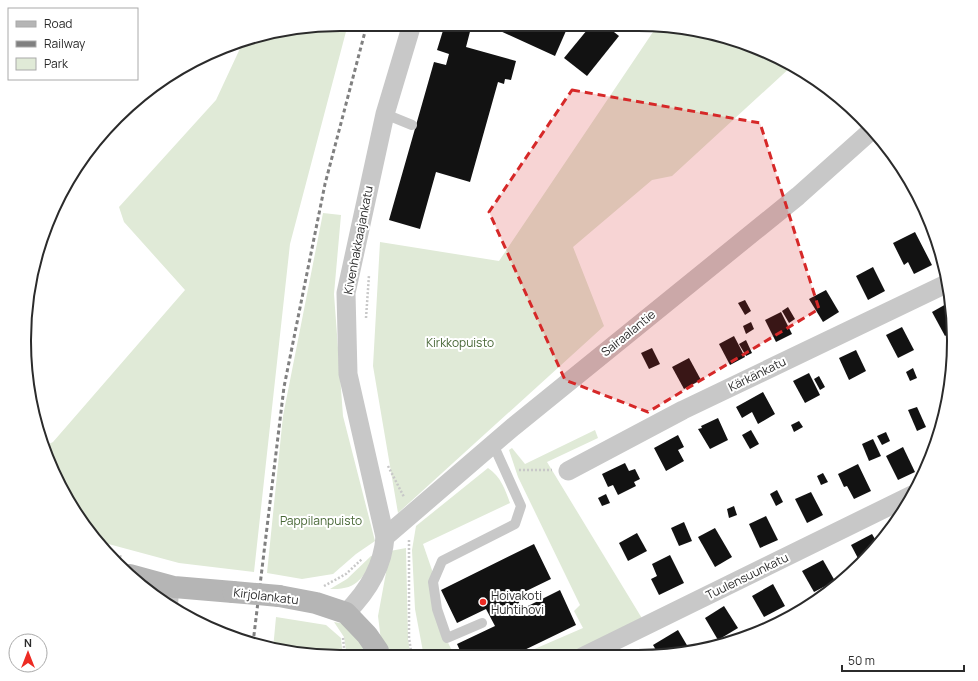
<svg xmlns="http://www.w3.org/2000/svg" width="978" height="681" font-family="Manrope,sans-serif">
<rect width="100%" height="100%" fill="#fff"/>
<g fill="#e0ead7">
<path d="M 340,24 L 348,24 L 290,244 L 254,572 L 179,563 L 101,542 L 57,481 L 45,446 L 53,442 L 185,290 L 124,222 L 119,207 L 216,100 L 243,42 L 258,35 Z"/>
<path d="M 657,26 L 699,30 L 793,65 L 672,176 L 652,180 L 573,247 L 604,326 L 398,513 L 373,366 L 380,242 L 499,261 Z"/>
<path d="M 323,213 L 341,215 L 334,294 L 343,416 L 375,541 L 356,554 L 333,574 L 302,579 L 267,573 L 283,416 Z"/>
<path d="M 595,430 L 598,438 L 547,462 L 643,620 L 569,657 L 516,657 L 583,628 L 574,611 L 580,605 L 518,477 L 509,450 L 512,448 L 525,464 Z"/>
<path d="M 488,468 C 501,477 505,489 510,503 L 423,544 L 433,573 L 435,616 L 455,657 L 424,657 L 415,609 L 412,550 L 416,526 Z"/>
<path d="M 406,548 L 408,639 L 411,657 L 383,657 L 378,616 L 390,551 Z"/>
<path d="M 371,556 L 375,557 C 362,578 358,590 330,589 L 347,579 Z"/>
<path d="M 276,617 L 326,625 L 341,638 L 343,657 L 273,649 Z"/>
<path d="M 334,622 L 351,625 L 375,657 L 347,657 L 344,637 Z"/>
</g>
<g fill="#121212">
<path d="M 445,24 L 472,24 L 466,47 L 516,61 L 511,80 L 505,79 L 504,84 L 498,82 L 470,182 L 436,172 L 420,229 L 389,220 L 434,62 L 446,65 L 449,54 L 437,50 Z"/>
<path d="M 485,24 L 569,24 L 555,56 Z"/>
<path d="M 592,24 L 604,24 L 619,36 L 587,76 L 564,58 Z"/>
<path d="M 915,232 L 932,265 L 914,274 L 908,262 L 904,265 L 893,243 Z"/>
<path d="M 873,267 L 885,291 L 868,300 L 856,276 Z"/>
<path d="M 826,290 L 839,312 L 823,322 L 809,299 Z"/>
<path d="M 745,300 L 751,311 L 745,315 L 738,303 Z"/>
<path d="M 948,303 L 951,308 L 953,331 L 945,336 L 932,312 Z"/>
<path d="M 788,307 L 795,319 L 789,323 L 782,311 Z"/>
<path d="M 781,312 L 792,334 L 776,342 L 765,320 Z"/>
<path d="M 751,322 L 754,329 L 746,334 L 743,326 Z"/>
<path d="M 902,327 L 914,350 L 898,358 L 886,335 Z"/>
<path d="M 734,336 L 745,357 L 730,365 L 719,344 Z"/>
<path d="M 746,340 L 752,353 L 746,356 L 739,344 Z"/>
<path d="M 652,348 L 660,364 L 649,369 L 641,353 Z"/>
<path d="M 856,350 L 866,371 L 849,380 L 839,358 Z"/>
<path d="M 689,358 L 701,380 L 684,389 L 672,367 Z"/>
<path d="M 913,368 L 917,378 L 910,381 L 906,372 Z"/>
<path d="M 809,373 L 820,395 L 805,403 L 793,381 Z"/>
<path d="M 819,376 L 825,387 L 820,390 L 814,379 Z"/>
<path d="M 763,392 L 775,414 L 758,424 L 752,412 L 742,418 L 736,407 Z"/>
<path d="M 917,407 L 926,427 L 917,431 L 908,410 Z"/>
<path d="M 718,418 L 728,440 L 710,449 L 698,429 L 702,428 L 701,426 Z"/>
<path d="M 799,421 L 803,427 L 794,432 L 791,425 Z"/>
<path d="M 940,427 L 938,435 L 937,438 L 933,431 Z"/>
<path d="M 751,430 L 759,444 L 750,449 L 742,435 Z"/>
<path d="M 886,432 L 890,441 L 882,445 L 877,436 Z"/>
<path d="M 678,435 L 684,447 L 678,450 L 684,461 L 666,471 L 654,448 Z"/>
<path d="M 873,439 L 881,456 L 869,461 L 862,444 Z"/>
<path d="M 903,447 L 915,472 L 898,480 L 886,456 Z"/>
<path d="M 625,463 L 629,471 L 635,469 L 640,479 L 634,482 L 636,486 L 618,495 L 613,485 L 608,487 L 602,474 Z"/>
<path d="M 858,464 L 871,491 L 854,499 L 847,486 L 844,487 L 838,474 Z"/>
<path d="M 823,473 L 828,482 L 821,485 L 817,476 Z"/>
<path d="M 777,490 L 783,502 L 776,506 L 770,494 Z"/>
<path d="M 811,492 L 823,515 L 807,523 L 795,499 Z"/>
<path d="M 606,494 L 610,503 L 602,506 L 598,498 Z"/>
<path d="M 734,506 L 737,515 L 729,518 L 727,509 Z"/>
<path d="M 766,516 L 778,540 L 760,548 L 749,524 Z"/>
<path d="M 684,522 L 692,541 L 679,546 L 671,528 Z"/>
<path d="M 715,528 L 732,557 L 715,567 L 698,537 Z"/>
<path d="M 637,533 L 647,551 L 628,561 L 619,543 Z"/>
<path d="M 872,534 L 878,544 L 861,564 L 851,545 Z"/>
<path d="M 534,544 L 551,579 L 516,596 L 522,609 L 560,590 L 576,625 L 510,657 L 463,657 L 457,644 L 495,626 L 486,609 L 457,623 L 441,590 Z"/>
<path d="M 670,555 L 684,583 L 659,595 L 651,579 L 657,576 L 652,564 Z"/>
<path d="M 823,560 L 835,581 L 814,592 L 802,571 Z"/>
<path d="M 773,584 L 785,606 L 764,617 L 752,596 Z"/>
<path d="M 724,606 L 738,628 L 718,640 L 705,618 Z"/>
<path d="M 768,621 L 771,627 L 759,631 L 757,627 Z"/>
<path d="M 678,630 L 691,652 L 659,655 L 653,645 Z"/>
<path d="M 629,649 L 633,657 L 612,657 Z"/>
</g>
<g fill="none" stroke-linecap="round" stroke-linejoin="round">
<g stroke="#c8c8c8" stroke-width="2.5" stroke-dasharray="2 2" stroke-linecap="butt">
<path d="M 366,318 L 369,275"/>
<path d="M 388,466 L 404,497"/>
<path d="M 519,470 L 552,470"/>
<path d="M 409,540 L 409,638 L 412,657"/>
<path d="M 108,553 L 123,557"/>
<path d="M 324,586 L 346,574 L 362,559"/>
<path d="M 343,638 L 345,657"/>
</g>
<g stroke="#c8c8c8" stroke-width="10">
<path d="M 385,114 L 412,125"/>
<path d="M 173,608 L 174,587"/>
<path d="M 482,623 L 447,638 L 437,609 L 433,582 L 442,561 L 515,524 L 521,506 L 493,444"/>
</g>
<g stroke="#c8c8c8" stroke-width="19">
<path d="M 568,471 L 683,410 L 948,283"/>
<path d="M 385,537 L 513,427 L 798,196 L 872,130"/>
<path d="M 346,613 C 367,592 383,567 385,537 L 348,374 L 346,293 L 385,114 L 412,24"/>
<path d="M 582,657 L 912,495"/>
</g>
<g stroke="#b5b5b5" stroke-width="22">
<path d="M 130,575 L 174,587 L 233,592"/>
<path d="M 279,596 L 316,603 L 346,613 L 367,635 L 378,651 L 379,657"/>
</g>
<path stroke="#808080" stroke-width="3" stroke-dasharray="4 3" stroke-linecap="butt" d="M 253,643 L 284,387 L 325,184 L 367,24"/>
<path stroke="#b5b5b5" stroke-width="22" d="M 233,592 L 279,596"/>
</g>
<path fill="#d62828" fill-opacity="0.2" stroke="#d62828" stroke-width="3" stroke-dasharray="8 5" stroke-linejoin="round" d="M 572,90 L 760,123 L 819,309 L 648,412 L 565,380 L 489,212 Z"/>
<circle fill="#ed2b23" stroke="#fff" stroke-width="1.5" cx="483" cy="602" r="4"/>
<g text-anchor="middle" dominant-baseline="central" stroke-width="4" stroke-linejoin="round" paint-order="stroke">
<g font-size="12" fill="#2b2b2b" stroke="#fff">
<text transform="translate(358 240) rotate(-79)">Kivenhakkaajankatu</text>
<text transform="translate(628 333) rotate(-39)">Sairaalantie</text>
<text transform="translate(757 374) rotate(-26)">Kärkänkatu</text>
<text transform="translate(747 576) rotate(-26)">Tuulensuunkatu</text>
<text transform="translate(266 596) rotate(7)">Kirjolankatu</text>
</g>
<g font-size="12" fill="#496837" stroke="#fff">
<text x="460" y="342">Kirkkopuisto</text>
<text x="321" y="520">Pappilanpuisto</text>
</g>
<g font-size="12" fill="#2b2b2b" stroke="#fff" text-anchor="start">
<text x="491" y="595">Hoivakoti<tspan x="491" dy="14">Huhtihovi</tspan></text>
</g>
</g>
<path d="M0 0H978V681H0ZM340 31H638A309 309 0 0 1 947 340V341A309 309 0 0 1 638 650H340A309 309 0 0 1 31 341V340A309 309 0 0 1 340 31Z" fill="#fff" fill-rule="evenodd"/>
<path fill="none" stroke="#2b2b2b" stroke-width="2" d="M340 31H638A309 309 0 0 1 947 340V341A309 309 0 0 1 638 650H340A309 309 0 0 1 31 341V340A309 309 0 0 1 340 31Z"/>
<rect x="8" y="8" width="130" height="72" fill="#ffffff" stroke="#aaaaaa"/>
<rect x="16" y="21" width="20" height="6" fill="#b5b5b5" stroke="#aaaaaa"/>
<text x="44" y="28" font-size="12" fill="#2b2b2b">Road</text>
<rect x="16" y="41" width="20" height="6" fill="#808080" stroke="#aaaaaa"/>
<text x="44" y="48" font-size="12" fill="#2b2b2b">Railway</text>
<rect x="16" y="58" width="20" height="12" fill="#e0ead7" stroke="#aaaaaa"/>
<text x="44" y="68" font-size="12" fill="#2b2b2b">Park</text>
<g transform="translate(28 653)"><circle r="19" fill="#ffffff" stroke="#aaaaaa"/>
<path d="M0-3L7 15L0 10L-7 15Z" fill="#ed2b23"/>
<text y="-6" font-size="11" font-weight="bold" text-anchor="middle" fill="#2b2b2b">N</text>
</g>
<path d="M842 665v6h122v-6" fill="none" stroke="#2b2b2b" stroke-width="2"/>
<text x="848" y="665" font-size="12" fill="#2b2b2b" stroke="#ffffff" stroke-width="3" paint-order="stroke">50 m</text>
</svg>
